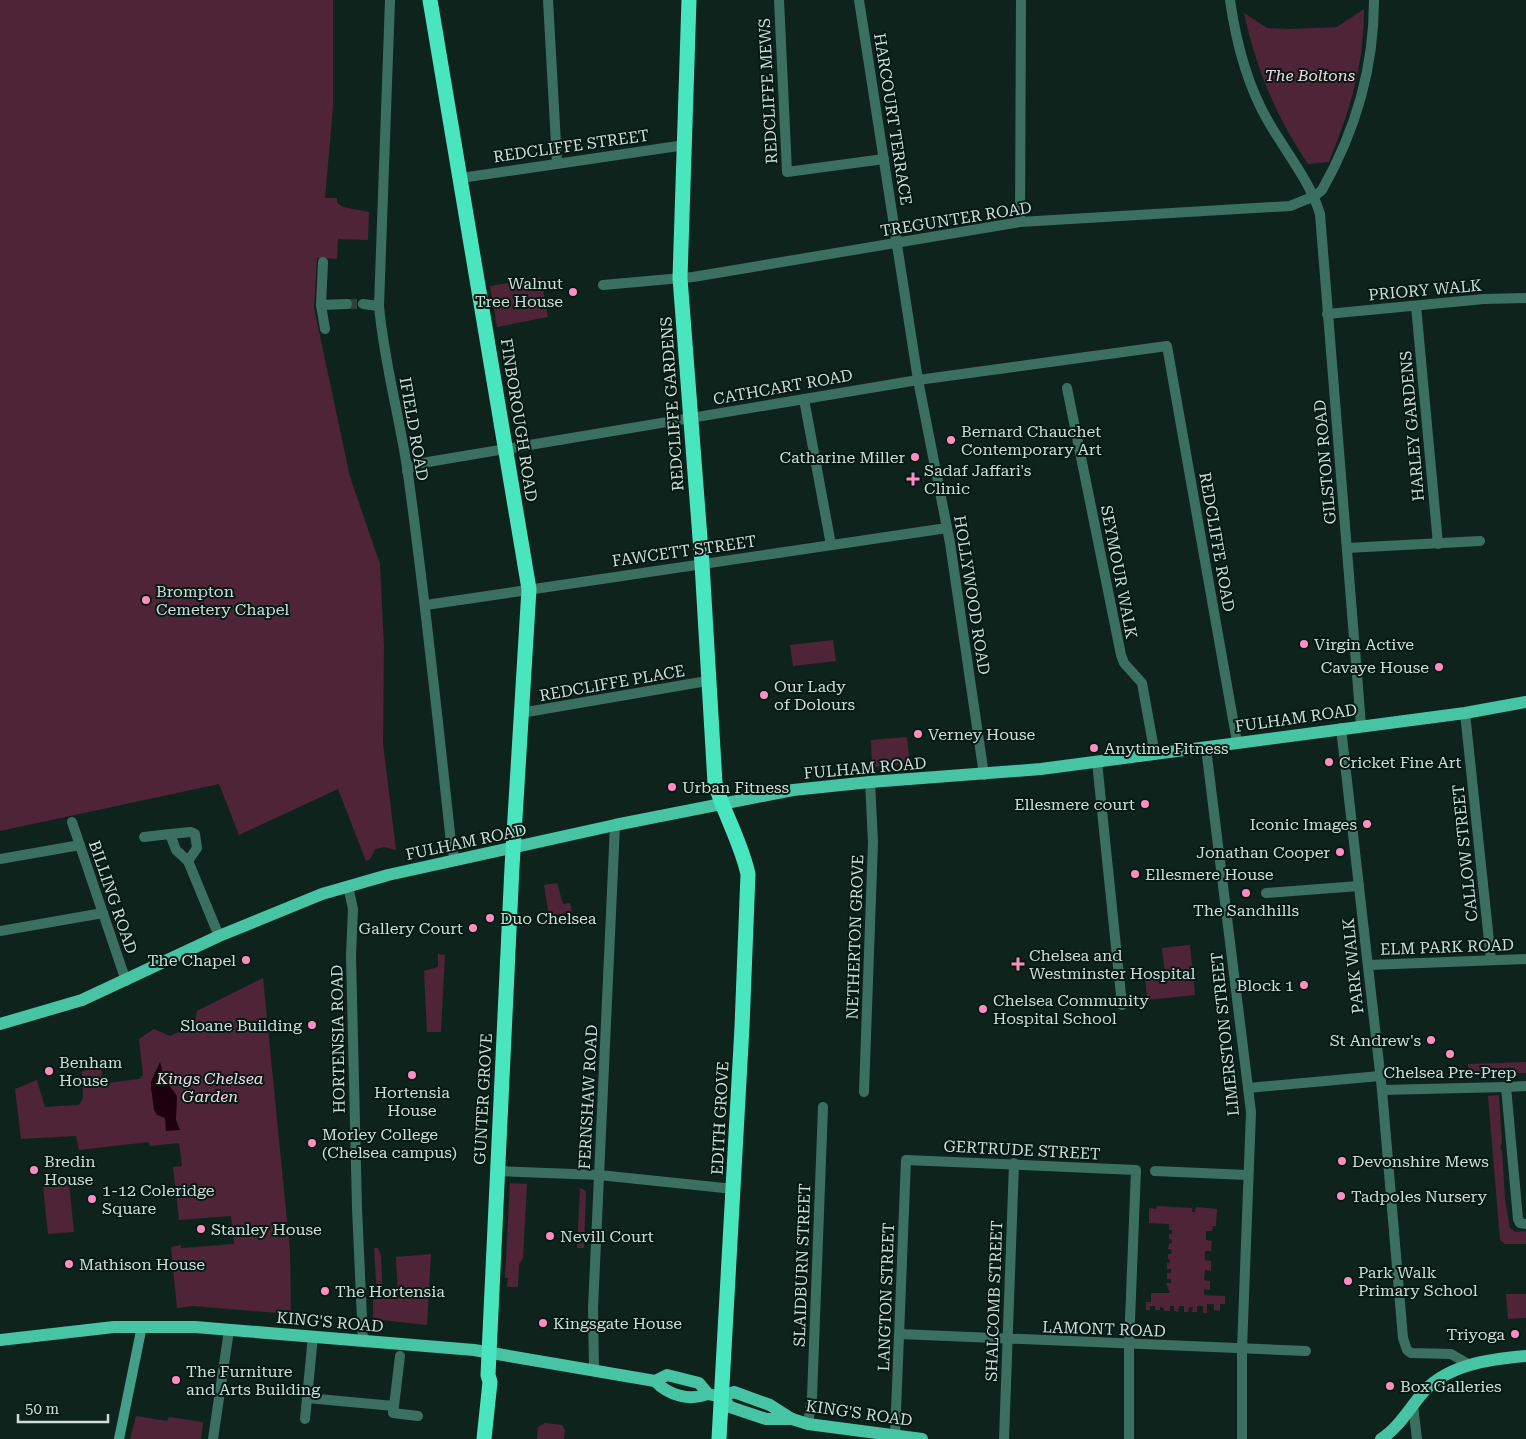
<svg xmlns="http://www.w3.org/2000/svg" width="1526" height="1439" font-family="'Roboto Serif',serif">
<rect width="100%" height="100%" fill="#0f231d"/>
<g fill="#4f2437">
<path d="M 0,0 L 333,0 L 333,107 L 325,198 L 337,198 L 337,203 L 343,207 L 369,212 L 368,240 L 338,239 L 337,259 L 317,258 L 314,308 L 320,336 L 350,477 L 380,564 L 384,647 L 383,744 L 396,850 L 385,847 L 375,849 L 370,859 L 366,861 L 338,789 L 239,835 L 219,784 L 0,831 Z"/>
<path d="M 1364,9 C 1364,66 1350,110 1329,162 L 1308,164 C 1276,117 1256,68 1244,13 L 1267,28 L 1289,29 L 1337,27 Z"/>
<path d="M 541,278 L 548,317 L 497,327 L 490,286 Z"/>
<path d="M 833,640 L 836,661 L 793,666 L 790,645 Z"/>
<path d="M 907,737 L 910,764 L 872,767 L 871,740 Z"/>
<path d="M 557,883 L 563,904 L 570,903 L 572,912 L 549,916 L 544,885 Z"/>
<path d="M 1190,945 L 1195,995 L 1147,1000 L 1145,977 L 1165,975 L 1162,948 Z"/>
<path d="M 438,954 L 445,955 L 441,1032 L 427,1032 L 424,971 L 438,967 Z"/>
<path d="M 263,978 L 290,1251 L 291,1314 L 193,1306 L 177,1308 L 171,1247 L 181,1245 L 181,1248 L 234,1244 L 231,1216 L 179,1220 L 173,1167 L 182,1166 L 179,1143 L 150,1146 L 149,1142 L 79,1150 L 76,1136 L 21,1139 L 15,1089 L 37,1080 L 45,1107 L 79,1105 L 83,1098 L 82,1072 L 101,1062 L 102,1079 L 107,1083 L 139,1079 L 143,1075 L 139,1039 L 154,1029 L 170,1036 L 194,1025 L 197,1011 Z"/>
<path d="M 1526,1062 L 1526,1073 L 1469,1073 L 1468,1064 Z"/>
<path d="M 1499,1095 L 1502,1143 L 1500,1148 L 1502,1150 L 1505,1199 L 1510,1228 L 1515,1232 L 1526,1231 L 1526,1244 L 1505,1244 L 1500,1240 L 1488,1096 Z"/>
<path d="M 69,1183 L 74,1232 L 48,1234 L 43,1186 Z"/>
<path d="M 510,1183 L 527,1184 L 523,1258 L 519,1264 L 518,1287 L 507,1287 L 508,1278 L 505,1278 Z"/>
<path d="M 580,1188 L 586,1191 L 584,1248 L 577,1248 Z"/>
<path d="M 1157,1206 L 1192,1208 L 1192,1212 L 1195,1212 L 1196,1207 L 1217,1209 L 1216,1226 L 1213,1226 L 1212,1231 L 1206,1231 L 1206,1240 L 1212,1241 L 1211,1251 L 1205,1251 L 1205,1260 L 1211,1261 L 1211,1271 L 1205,1270 L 1204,1280 L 1210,1281 L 1210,1290 L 1204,1289 L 1204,1295 L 1225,1296 L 1225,1304 L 1220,1304 L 1220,1311 L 1214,1310 L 1214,1304 L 1207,1304 L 1207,1313 L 1203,1313 L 1203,1306 L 1197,1306 L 1197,1312 L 1192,1312 L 1193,1307 L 1189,1307 L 1188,1312 L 1184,1312 L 1184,1306 L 1179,1306 L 1178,1312 L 1174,1311 L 1174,1306 L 1170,1306 L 1170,1311 L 1164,1311 L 1164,1308 L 1160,1307 L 1160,1310 L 1155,1310 L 1155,1306 L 1150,1306 L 1150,1310 L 1146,1310 L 1146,1302 L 1151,1302 L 1151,1293 L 1170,1293 L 1166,1283 L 1171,1283 L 1171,1279 L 1167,1279 L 1167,1273 L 1171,1273 L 1171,1269 L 1167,1269 L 1167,1263 L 1170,1263 L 1170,1260 L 1168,1259 L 1168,1254 L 1171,1254 L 1172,1250 L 1168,1249 L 1169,1244 L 1172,1243 L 1172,1240 L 1169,1239 L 1169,1234 L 1172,1234 L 1172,1230 L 1169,1230 L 1169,1224 L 1149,1223 L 1149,1208 L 1156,1209 Z"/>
<path d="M 374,1248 L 378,1248 L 381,1256 L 383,1299 L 398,1298 L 396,1257 L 431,1254 L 427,1325 L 373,1319 L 373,1300 L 377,1299 Z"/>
<path d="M 1506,1294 L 1526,1294 L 1526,1318 L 1508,1319 Z"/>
<path d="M 136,1416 L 167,1421 L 169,1417 L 203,1422 L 201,1439 L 130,1439 Z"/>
<path d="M 545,1423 L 562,1425 L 565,1430 L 564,1439 L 537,1439 L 538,1427 Z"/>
</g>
<path fill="#1d000c" d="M 160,1062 L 165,1080 L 177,1096 L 176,1120 L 180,1130 L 166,1131 L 165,1118 L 157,1115 L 154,1110 L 151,1088 L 151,1082 Z"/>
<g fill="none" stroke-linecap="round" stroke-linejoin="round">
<path stroke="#2c3f39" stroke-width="10" stroke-dasharray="10 5" stroke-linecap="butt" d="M 347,304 L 363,304"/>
<g stroke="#3b7061" stroke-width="10">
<path d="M 390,0 L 379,306 C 384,363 400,418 408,474 C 425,597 438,720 451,843 L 455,861"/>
<path d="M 548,0 L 557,162"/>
<path d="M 779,0 L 787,172 L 884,159"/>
<path d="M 859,0 L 918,380 L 950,543 L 984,775"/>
<path d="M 1230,0 C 1236,42 1246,83 1268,121 C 1285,151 1310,181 1320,214 L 1361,725"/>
<path d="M 461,178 L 685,145"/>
<path d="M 1020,222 L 1021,0"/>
<path d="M 323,262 L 321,305 L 347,304"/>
<path d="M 603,285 L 693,277 L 1020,222 L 1290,206 L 1315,196 L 1322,190 C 1355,132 1374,67 1374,0"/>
<path d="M 363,304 L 379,306"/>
<path d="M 321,305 L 325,329"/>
<path d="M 1416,306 L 1438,544"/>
<path d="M 1327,314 L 1484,299 L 1526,298"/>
<path d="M 1067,388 L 1121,655 L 1124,663 L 1142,683 L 1155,755"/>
<path d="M 804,399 L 831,545"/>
<path d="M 407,471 L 416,464 L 918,380 L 1167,346 L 1237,742"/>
<path d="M 1347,548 L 1480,541"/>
<path d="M 426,605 L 947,528"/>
<path d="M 521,713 L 707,681"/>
<path d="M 1465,713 L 1491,960"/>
<path d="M 1341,728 L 1382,1090 L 1403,1338 L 1407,1350 L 1411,1353 L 1451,1354 L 1470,1365"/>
<path d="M 1206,748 L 1251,1112 L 1242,1349 L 1242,1439"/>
<path d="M 1097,762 L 1122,1005"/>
<path d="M 72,822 L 126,981"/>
<path d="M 170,834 L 191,832 L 195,834 L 197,848 L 188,861"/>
<path d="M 144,837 L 170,834 L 176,850 L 188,861 L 219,936"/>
<path d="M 0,859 L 80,845"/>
<path d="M 348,886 L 353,909 L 351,955 L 357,1208 L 363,1341"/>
<path d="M 1266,893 L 1359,886"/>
<path d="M 0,931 L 103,913"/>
<path d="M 1368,965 L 1526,959"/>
<path d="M 1526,1086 L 1506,1087 L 1518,1219 L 1520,1223 L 1526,1224"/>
<path d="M 1248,1088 L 1380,1076"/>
<path d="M 1382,1090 L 1506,1087"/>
<path d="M 864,1092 L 873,842 L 870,782"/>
<path d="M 497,1171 L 599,1175 L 734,1189"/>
<path d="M 1155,1171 L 1247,1175"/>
<path d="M 900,1334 L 1306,1351"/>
<path d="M 594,1369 L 593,1308 L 615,825"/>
<path d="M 307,1398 L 394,1406 L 400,1356"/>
<path d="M 1413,1405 L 1417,1439"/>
<path d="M 394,1406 L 393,1413 L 418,1416"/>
<path d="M 305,1419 L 313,1336"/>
<path d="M 808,1424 L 812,1397 L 823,1107"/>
<path d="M 895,1436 L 906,1160 L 1136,1170 L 1129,1345 L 1129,1439"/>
<path d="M 213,1439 L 229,1330"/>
<path d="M 1004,1439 L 1014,1163"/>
</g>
<path stroke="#439f87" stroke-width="10" d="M 119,1439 L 142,1326"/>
<g stroke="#47c4a4" stroke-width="12">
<path d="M 0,1024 L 82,1000 L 219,936 L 322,894 L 388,875 L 615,825 L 793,790 L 870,782 L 1041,769 L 1465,713 L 1526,702"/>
<path d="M 0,1340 L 114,1327 L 195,1327 L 474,1350 L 655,1381 L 667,1375 L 699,1383 L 708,1394 L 722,1397 L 730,1407 L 766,1419 L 792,1419 L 808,1424 L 922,1439"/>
<path d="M 655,1381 C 669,1396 690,1401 708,1394"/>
<path d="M 722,1397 L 734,1392 L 770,1405 L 792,1419"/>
<path d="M 1381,1439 C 1397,1429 1408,1411 1420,1396 C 1444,1365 1489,1359 1526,1356"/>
</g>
<g stroke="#48e5bf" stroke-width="15">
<path d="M 430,0 L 529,589 L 512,867 L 488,1375 L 490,1382 L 484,1439"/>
<path d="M 689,0 L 680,278 L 702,564 L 715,783 C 724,814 741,842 748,874 L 742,1027 L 719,1439"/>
</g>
</g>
<g fill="#fe8ebd" stroke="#061a14" stroke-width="2">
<circle cx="573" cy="292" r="5"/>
<circle cx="951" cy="440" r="5"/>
<circle cx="915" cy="457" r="5"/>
<path d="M910.5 471.5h5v5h5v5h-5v5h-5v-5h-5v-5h5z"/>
<circle cx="146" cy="600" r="5"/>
<circle cx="1304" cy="644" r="5"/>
<circle cx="1439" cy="667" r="5"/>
<circle cx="764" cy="695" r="5"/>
<circle cx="918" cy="734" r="5"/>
<circle cx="1094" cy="748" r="5"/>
<circle cx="1329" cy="762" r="5"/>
<circle cx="672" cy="787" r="5"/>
<circle cx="1145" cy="804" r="5"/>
<circle cx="1367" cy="824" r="5"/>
<circle cx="1340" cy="852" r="5"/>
<circle cx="1135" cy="874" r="5"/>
<circle cx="1246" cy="893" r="5"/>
<circle cx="490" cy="918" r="5"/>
<circle cx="473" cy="928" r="5"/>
<circle cx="246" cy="960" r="5"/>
<path d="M1015.5 956.5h5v5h5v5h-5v5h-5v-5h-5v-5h5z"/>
<circle cx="1304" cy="985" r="5"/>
<circle cx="983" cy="1009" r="5"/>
<circle cx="312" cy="1025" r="5"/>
<circle cx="1431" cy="1040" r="5"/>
<circle cx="1450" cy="1054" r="5"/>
<circle cx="49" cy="1071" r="5"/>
<circle cx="412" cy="1075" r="5"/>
<circle cx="312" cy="1143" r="5"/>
<circle cx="1342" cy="1161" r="5"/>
<circle cx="34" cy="1170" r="5"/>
<circle cx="1341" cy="1196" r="5"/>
<circle cx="92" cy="1199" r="5"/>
<circle cx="201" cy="1229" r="5"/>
<circle cx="550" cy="1236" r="5"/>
<circle cx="69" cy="1264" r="5"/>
<circle cx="1348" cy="1281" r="5"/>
<circle cx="325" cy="1291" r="5"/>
<circle cx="543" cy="1323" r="5"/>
<circle cx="1515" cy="1334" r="5"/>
<circle cx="176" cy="1380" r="5"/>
<circle cx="1390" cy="1386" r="5"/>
</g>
<g text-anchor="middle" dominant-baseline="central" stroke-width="4" stroke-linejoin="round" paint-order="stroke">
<g font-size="16" font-style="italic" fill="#f9d4e1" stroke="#061a14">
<text x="1310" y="75">The Boltons</text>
<text x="210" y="1078">Kings Chelsea<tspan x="210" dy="18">Garden</tspan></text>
</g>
<g font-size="16" fill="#cfdcd7" stroke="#061a14">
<text transform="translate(768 91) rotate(-93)">REDCLIFFE MEWS</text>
<text transform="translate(893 119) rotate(81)">HARCOURT TERRACE</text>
<text transform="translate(571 146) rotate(-8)">REDCLIFFE STREET</text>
<text transform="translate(956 219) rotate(-9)">TREGUNTER ROAD</text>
<text transform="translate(1425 290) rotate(-5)">PRIORY WALK</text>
<text transform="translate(783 387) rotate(-10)">CATHCART ROAD</text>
<text transform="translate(672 404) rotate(-94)">REDCLIFFE GARDENS</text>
<text transform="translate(519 420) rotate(81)">FINBOROUGH ROAD</text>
<text transform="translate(1412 426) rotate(-95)">HARLEY GARDENS</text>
<text transform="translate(414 429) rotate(80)">IFIELD ROAD</text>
<text transform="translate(1325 462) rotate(-95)">GILSTON ROAD</text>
<text transform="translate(1217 542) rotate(80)">REDCLIFFE ROAD</text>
<text transform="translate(684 551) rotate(-8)">FAWCETT STREET</text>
<text transform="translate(1119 572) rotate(79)">SEYMOUR WALK</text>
<text transform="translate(972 595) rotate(81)">HOLLYWOOD ROAD</text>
<text transform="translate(612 683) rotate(-10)">REDCLIFFE PLACE</text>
<text transform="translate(1296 718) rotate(-8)">FULHAM ROAD</text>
<text transform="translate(865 768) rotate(-5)">FULHAM ROAD</text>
<text transform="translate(466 842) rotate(-12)">FULHAM ROAD</text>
<text transform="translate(1465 853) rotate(-96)">CALLOW STREET</text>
<text transform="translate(113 897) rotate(71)">BILLING ROAD</text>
<text transform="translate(855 937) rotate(-88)">NETHERTON GROVE</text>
<text transform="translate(1447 947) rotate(-2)">ELM PARK ROAD</text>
<text transform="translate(1353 966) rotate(-96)">PARK WALK</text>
<text transform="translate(1225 1034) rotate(-96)">LIMERSTON STREET</text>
<text transform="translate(338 1039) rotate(-91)">HORTENSIA ROAD</text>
<text transform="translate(588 1097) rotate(-87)">FERNSHAW ROAD</text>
<text transform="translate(483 1099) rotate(-87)">GUNTER GROVE</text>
<text transform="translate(720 1118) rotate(-87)">EDITH GROVE</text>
<text transform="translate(1022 1150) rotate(3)">GERTRUDE STREET</text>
<text transform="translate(802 1265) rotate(-88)">SLAIDBURN STREET</text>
<text transform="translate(886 1297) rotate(-88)">LANGTON STREET</text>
<text transform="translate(994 1301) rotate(-88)">SHALCOMB STREET</text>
<text transform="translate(330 1322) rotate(5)">KING'S ROAD</text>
<text transform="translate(1104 1329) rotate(2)">LAMONT ROAD</text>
<text transform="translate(859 1413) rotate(8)">KING'S ROAD</text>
</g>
<g font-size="16" fill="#cfdcd7" stroke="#061a14" text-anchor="start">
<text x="563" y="283" text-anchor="end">Walnut<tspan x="563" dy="18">Tree House</tspan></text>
<text x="961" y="431">Bernard Chauchet<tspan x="961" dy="18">Contemporary Art</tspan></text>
<text x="905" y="457" text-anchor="end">Catharine Miller</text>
<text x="924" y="470">Sadaf Jaffari's<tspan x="924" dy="18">Clinic</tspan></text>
<text x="156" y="591">Brompton<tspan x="156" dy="18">Cemetery Chapel</tspan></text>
<text x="1314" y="644">Virgin Active</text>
<text x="1429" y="667" text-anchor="end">Cavaye House</text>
<text x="774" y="686">Our Lady<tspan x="774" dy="18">of Dolours</tspan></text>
<text x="928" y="734">Verney House</text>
<text x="1104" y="748">Anytime Fitness</text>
<text x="1339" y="762">Cricket Fine Art</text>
<text x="682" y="787">Urban Fitness</text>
<text x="1135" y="804" text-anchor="end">Ellesmere court</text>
<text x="1357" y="824" text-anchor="end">Iconic Images</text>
<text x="1330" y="852" text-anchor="end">Jonathan Cooper</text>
<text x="1145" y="874">Ellesmere House</text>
<text x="1246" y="910" text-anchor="middle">The Sandhills</text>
<text x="500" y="918">Duo Chelsea</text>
<text x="463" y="928" text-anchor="end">Gallery Court</text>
<text x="1029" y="955">Chelsea and<tspan x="1029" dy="18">Westminster Hospital</tspan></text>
<text x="236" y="960" text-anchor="end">The Chapel</text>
<text x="1294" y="985" text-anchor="end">Block 1</text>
<text x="993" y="1000">Chelsea Community<tspan x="993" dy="18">Hospital School</tspan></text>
<text x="302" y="1025" text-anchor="end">Sloane Building</text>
<text x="1421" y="1040" text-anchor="end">St Andrew's</text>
<text x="59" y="1062">Benham<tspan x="59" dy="18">House</tspan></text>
<text x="1450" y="1072" text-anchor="middle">Chelsea Pre-Prep</text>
<text x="412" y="1092" text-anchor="middle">Hortensia<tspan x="412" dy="18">House</tspan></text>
<text x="322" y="1134">Morley College<tspan x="322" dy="18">(Chelsea campus)</tspan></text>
<text x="44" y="1161">Bredin<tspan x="44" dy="18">House</tspan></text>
<text x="1352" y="1161">Devonshire Mews</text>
<text x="102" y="1190">1-12 Coleridge<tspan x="102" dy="18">Square</tspan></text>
<text x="1351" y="1196">Tadpoles Nursery</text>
<text x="211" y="1229">Stanley House</text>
<text x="560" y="1236">Nevill Court</text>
<text x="79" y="1264">Mathison House</text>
<text x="1358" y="1272">Park Walk<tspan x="1358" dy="18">Primary School</tspan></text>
<text x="335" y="1291">The Hortensia</text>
<text x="553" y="1323">Kingsgate House</text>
<text x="1505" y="1334" text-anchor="end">Triyoga</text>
<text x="186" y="1371">The Furniture<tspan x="186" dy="18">and Arts Building</tspan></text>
<text x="1400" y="1386">Box Galleries</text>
</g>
</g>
<path d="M18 1414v8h90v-8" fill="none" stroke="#cfdcd7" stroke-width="2.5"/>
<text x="25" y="1414" font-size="15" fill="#cfdcd7" stroke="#061a14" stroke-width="4" paint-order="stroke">50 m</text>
</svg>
